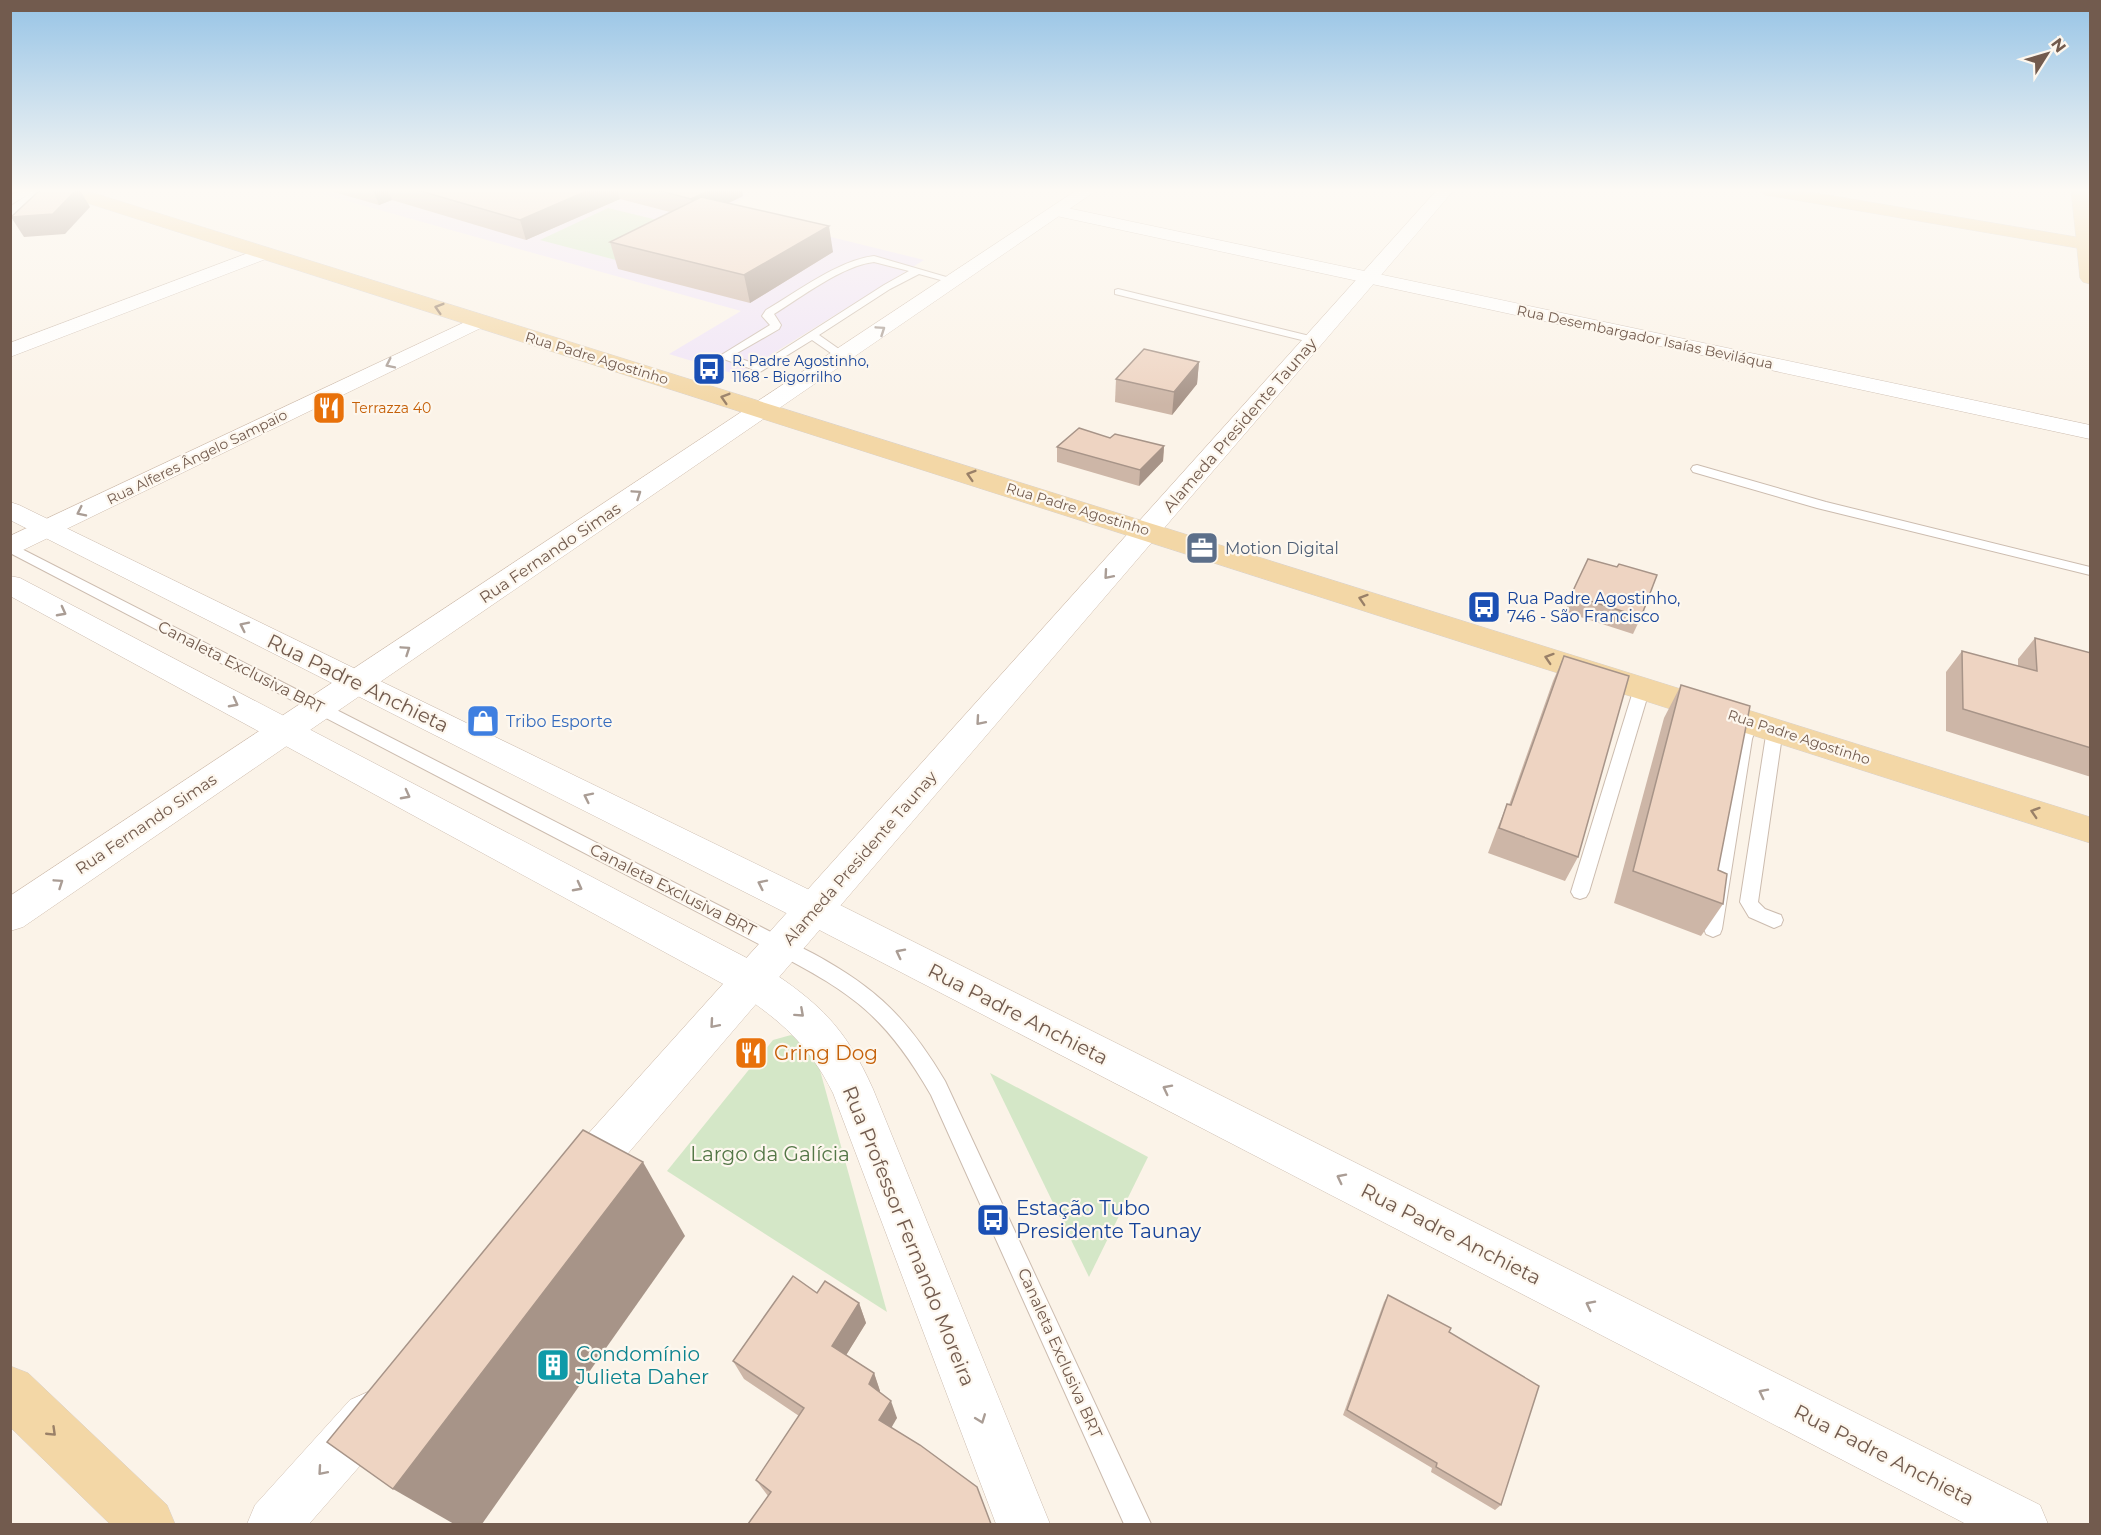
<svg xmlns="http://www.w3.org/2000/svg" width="2101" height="1535" font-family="Montserrat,sans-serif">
<rect width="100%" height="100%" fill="#fbf3e8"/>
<path fill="#f0e4f7" d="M 308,190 L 730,190 L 749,195 L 721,210 L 924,260 L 738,375 L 669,354 L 741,311 Z"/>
<g fill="#d4e7c7">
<path d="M 608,208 L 682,226 L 616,260 L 540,240 Z"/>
<path d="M 791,1035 L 806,1043 L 816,1056 L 887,1312 L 667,1171 L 773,1040 Z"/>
<path d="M 990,1073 L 1148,1157 L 1089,1277 Z"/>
</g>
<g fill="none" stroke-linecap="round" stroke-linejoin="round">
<g stroke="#ccbcaf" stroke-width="2">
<g id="service">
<path d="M 874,256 L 960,281 L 955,284 L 919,274 L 890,289 L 819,335 L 846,354 L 846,358 L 838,358 L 812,340 L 760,372 L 718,357 L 770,325 L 762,316 L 766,310 C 797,292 839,260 874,256 ZM 874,262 L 909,271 L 884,285 L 759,365 L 732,356 L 779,329 L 781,325 L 774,314 C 800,298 843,265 874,262 Z"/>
<path d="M 1118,289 L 1318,338 L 1319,340 L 1314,343 L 1115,294 L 1115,290 Z"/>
<path d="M 1697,465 L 1826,502 L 2090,567 L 2090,575 L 1817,508 L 1693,472 L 1691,469 L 1693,466 Z"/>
<path d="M 10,543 L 814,954 C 878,989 908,1019 945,1081 L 1151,1524 L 1124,1524 L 931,1095 C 886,1017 854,994 776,953 L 10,553 Z"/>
<path d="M 1642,683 L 1650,688 L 1589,892 L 1586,897 L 1580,899 L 1574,897 L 1571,892 L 1634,688 Z"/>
<path d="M 1750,717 L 1756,718 L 1758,722 L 1752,739 L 1722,929 L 1720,934 L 1713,937 L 1706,934 L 1704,929 L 1736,739 L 1744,718 Z"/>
<path d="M 1775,723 L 1781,725 L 1783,729 L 1758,902 L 1765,909 L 1781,915 L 1783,920 L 1781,925 L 1774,928 L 1749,917 L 1740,902 L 1767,729 L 1769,725 Z"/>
</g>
</g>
<g stroke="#ccbcaf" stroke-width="2">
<path id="pedestrian" d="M 20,190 L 36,190 L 10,205 L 10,196 Z"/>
</g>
<g stroke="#ccbcaf" stroke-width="1">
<g id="minor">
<path d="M 34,190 L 53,190 L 16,220 L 10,221 L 10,207 Z"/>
<path d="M 1058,206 L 2090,425 L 2090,439 L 1052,215 L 1049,211 L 1052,207 Z"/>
<path d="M 264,247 L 271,249 L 273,253 L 271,257 L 10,357 L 10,343 Z"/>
<path d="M 815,895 L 828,899 L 2040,1505 L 2048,1524 L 1966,1524 L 802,921 L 797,910 L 802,899 Z"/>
</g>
</g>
<g stroke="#ccbcaf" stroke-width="1">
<g id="tertiary">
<path d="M 10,502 L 19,505 L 828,899 L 833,910 L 828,921 L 815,925 L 802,921 L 10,520 Z"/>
<path d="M 10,576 L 20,578 L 766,968 C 821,1004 846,1029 873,1089 L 1050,1524 L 996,1524 L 833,1093 C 809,1045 781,1021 738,992 L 10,596 Z"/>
</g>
</g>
<g stroke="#d0beaf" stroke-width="1">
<g id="secondary">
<path d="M 1077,190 L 1097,190 L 23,927 L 10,931 L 10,896 Z"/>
<path d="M 1437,190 L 1454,190 L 594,1193 L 578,1200 L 562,1193 L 556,1178 L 562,1163 Z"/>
<path d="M 480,315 L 487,317 L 490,321 L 487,325 L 19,552 L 10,554 L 10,536 Z"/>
<path d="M 368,1392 L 386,1400 L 394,1418 L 386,1436 L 309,1524 L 247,1524 L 255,1505 L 350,1400 Z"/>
</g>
</g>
<g stroke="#d8d1cd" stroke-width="1">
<g id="primary">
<path d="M 57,190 L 84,190 L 2090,817 L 2090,843 L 59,194 Z"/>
<path d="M 1758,190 L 1798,190 L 2076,237 L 2071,190 L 2087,190 L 2090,212 L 2090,284 L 2083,282 L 2080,278 L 2077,248 L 1766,195 Z"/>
<path d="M 10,1366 L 28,1373 L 167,1505 L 175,1524 L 110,1524 L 10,1427 Z"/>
</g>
</g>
<use href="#service" fill="#fff" fill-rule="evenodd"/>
<use href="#pedestrian" fill="#fff" fill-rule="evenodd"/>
<use href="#minor" fill="#fff" fill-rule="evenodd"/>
<use href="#tertiary" fill="#fff" fill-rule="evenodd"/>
<use href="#secondary" fill="#fff" fill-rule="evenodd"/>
<use href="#primary" fill="#f3d7a6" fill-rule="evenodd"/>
</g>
<g fill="#cdb6a7">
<path d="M 327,190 L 742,190 L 743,196 L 729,203 L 833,252 L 750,303 L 618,269 L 610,242 L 670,212 L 620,199 L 526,240 L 392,200 L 379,205 Z"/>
<path d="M 1199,362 L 1197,384 L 1172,415 L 1115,402 L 1116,379 Z"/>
<path d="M 1110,438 L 1164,446 L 1163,461 L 1139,486 L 1057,462 L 1057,447 Z"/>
<path d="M 1571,595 L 1641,617 L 1633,634 L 1565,612 Z"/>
<path d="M 2035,638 L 2091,653 L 2091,777 L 1946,731 L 1946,672 L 1962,651 L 2018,666 L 2018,659 Z"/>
<path d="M 1564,656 L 1578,857 L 1565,881 L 1488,853 L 1497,829 L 1507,804 L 1509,805 L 1553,681 Z"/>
<path d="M 1681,685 L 1718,870 L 1723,904 L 1701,936 L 1614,903 L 1664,718 Z"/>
<path d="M 817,1293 L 859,1303 L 866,1323 L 846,1355 L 874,1373 L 880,1391 L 880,1393 L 897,1418 L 768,1496 L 756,1480 L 799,1416 L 744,1379 L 733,1361 Z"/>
<path d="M 1388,1295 L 1449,1332 L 1501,1505 L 1495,1510 L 1431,1472 L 1432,1468 L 1343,1415 L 1384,1302 Z"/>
</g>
<g fill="#a79488">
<path d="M 76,190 L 80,190 L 90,207 L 65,234 L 24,237 L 11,217 Z"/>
<path d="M 373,190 L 388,190 L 392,200 L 379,205 Z"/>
<path d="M 589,190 L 618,190 L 620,199 L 526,240 L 520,220 Z"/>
<path d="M 710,190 L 742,190 L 743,196 L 695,219 L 691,199 Z"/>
<path d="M 829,226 L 833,252 L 750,303 L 744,275 Z"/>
<path d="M 1199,362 L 1197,384 L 1172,415 L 1174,392 Z"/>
<path d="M 1164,446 L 1163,461 L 1139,486 L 1140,470 Z"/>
<path d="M 643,1162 L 685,1236 L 482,1524 L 454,1524 L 393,1489 Z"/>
<path d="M 859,1303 L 866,1323 L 840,1365 L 832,1346 Z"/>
<path d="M 874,1373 L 880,1391 L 875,1402 L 869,1384 Z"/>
<path d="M 891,1401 L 897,1418 L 886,1437 L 879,1420 Z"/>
</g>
<g fill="#eed4c2" stroke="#a79488" stroke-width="1.5">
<path d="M 46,190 L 76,190 L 53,214 L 11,217 L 39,191 Z"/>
<path d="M 417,190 L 589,190 L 520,220 Z"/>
<path d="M 657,190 L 710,190 L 691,199 Z"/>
<path d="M 701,197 L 829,226 L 744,275 L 610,242 Z"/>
<path d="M 1144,349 L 1199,362 L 1174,392 L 1116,379 Z"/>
<path d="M 1079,428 L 1110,438 L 1115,434 L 1164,446 L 1140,470 L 1057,447 Z"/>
<path d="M 1588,559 L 1617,567 L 1619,564 L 1657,575 L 1641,617 L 1571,595 Z"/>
<path d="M 2035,638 L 2091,653 L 2091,748 L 1963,709 L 1962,651 L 2037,671 Z"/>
<path d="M 1564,656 L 1629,676 L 1578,857 L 1499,828 L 1507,804 L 1511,805 Z"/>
<path d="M 1681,685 L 1750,706 L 1718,870 L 1727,874 L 1723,904 L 1633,871 Z"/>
<path d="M 583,1130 L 643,1162 L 393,1489 L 327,1442 Z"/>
<path d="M 793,1276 L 817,1293 L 825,1281 L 859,1303 L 832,1346 L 874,1373 L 869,1384 L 891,1401 L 879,1420 L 920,1445 L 977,1487 L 991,1524 L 748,1524 L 771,1492 L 756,1480 L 804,1408 L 733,1361 Z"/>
<path d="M 1388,1295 L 1451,1328 L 1449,1332 L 1539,1386 L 1501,1505 L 1436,1467 L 1437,1463 L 1347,1410 Z"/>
</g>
<defs><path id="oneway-chevron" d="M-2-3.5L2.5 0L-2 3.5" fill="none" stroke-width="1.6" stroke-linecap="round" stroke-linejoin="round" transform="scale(1.5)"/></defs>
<g stroke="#998068">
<use href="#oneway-chevron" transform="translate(439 308) rotate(-163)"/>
<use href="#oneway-chevron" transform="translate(725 398) rotate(-163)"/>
<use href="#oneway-chevron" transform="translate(971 475) rotate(-163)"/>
<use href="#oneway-chevron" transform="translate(1363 599) rotate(-162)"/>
<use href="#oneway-chevron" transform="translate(1549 658) rotate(-162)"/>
<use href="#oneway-chevron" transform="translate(2035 812) rotate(-162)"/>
<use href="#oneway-chevron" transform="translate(52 1432) rotate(44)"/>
</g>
<g stroke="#aa9d95">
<use href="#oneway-chevron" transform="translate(881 330) rotate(-34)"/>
<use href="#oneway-chevron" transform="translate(390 364) rotate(154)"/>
<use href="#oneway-chevron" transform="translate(637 494) rotate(-34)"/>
<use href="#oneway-chevron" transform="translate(81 512) rotate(154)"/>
<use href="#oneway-chevron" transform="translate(1108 575) rotate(131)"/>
<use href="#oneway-chevron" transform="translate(62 612) rotate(28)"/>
<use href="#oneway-chevron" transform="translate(244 626) rotate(-154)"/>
<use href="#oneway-chevron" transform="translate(406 650) rotate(-34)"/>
<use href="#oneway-chevron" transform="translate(234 703) rotate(28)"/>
<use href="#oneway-chevron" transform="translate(980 721) rotate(131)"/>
<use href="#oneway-chevron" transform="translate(406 795) rotate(28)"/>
<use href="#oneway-chevron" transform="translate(588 797) rotate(-154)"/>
<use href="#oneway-chevron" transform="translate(59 883) rotate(-34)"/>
<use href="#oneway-chevron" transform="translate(762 884) rotate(-154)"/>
<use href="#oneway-chevron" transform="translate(578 887) rotate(28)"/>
<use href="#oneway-chevron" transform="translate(900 953) rotate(-153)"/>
<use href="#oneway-chevron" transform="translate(800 1013) rotate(42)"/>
<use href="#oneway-chevron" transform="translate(714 1024) rotate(131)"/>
<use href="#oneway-chevron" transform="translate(1167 1089) rotate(-153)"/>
<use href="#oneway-chevron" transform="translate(1341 1178) rotate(-153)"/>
<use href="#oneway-chevron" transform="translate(1590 1305) rotate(-153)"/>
<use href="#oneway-chevron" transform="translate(1763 1393) rotate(-153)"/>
<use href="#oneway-chevron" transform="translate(981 1419) rotate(69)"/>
<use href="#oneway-chevron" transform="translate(322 1471) rotate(131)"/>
</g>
<linearGradient id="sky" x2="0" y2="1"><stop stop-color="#97c4e6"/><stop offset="0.47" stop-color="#fdfaf5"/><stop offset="1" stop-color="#fdfaf5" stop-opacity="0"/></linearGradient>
<rect width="2101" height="405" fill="url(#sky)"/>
<defs>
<g id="bus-square" transform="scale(1.725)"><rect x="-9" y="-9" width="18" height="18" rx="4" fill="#1a4fb4" stroke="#fdf7ee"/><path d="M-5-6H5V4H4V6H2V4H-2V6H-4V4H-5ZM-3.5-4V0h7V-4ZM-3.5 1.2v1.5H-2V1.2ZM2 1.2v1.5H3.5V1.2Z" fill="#fff"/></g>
<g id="restaurant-square" transform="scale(1.725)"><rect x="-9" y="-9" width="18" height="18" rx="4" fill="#e8710a" stroke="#fdf7ee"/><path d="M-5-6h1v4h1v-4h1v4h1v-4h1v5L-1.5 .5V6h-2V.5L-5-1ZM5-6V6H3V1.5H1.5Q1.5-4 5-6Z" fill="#fff"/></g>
<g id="office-square" transform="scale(1.725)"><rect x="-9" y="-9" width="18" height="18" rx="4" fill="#5c6f8a" stroke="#fdf7ee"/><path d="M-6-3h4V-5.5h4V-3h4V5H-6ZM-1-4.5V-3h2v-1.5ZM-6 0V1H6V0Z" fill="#fff"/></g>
<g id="shop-square" transform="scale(1.725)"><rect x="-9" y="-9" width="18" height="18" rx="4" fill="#3f7fe0" stroke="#fdf7ee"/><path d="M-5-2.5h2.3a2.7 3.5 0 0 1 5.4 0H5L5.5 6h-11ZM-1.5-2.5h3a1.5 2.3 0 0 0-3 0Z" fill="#fff"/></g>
<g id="building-square" transform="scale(1.725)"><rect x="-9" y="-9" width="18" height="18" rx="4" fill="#0f9aa8" stroke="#fdf7ee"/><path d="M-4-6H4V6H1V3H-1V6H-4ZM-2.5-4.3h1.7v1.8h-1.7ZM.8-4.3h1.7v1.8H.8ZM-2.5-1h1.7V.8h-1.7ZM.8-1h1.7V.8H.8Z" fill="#fff"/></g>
</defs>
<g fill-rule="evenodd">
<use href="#bus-square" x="709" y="369"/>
<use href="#restaurant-square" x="329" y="408"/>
<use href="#office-square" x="1202" y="548"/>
<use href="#bus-square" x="1484" y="607"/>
<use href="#shop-square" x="483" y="721"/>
<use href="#restaurant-square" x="751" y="1053"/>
<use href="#bus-square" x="993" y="1220"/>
<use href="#building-square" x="553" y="1365"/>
</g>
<g text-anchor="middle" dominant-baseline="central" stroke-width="4.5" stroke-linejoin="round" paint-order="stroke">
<g font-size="14" fill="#725b4e" stroke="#fdf7ee">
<text transform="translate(1645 337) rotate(12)">Rua Desembargador Isaías Beviláqua</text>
<text transform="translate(597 358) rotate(17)">Rua Padre Agostinho</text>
<text transform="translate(197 457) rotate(-26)">Rua Alferes Ângelo Sampaio</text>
<text transform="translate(1078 509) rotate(17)">Rua Padre Agostinho</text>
<text transform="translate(1799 737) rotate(18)">Rua Padre Agostinho</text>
</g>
<g font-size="14" fill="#164399" stroke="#fdf7ee" text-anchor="start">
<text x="732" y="361">R. Padre Agostinho,<tspan x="732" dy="16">1168 - Bigorrilho</tspan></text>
</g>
<g font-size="14" fill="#c56008" stroke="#fdf7ee" text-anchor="start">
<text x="352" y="408">Terrazza 40</text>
</g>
<g font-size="16" fill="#725b4e" stroke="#fdf7ee">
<text transform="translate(1240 425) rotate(-49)">Alameda Presidente Taunay</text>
<text transform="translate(550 553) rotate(-34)">Rua Fernando Simas</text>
<text transform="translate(241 667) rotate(27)">Canaleta Exclusiva BRT</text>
<text transform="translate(146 824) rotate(-34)">Rua Fernando Simas</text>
<text transform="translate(860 858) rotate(-49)">Alameda Presidente Taunay</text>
<text transform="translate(673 890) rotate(27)">Canaleta Exclusiva BRT</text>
<text transform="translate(1060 1353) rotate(66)">Canaleta Exclusiva BRT</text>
</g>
<g font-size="16" fill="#4e5e75" stroke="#fdf7ee" text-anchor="start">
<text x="1225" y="548">Motion Digital</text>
</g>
<g font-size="16" fill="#164399" stroke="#fdf7ee" text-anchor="start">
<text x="1507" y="598">Rua Padre Agostinho,<tspan x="1507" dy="18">746 - São Francisco</tspan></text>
</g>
<g font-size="16" fill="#366cbe" stroke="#fdf7ee" text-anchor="start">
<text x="506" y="721">Tribo Esporte</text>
</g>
<g font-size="20" fill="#725b4e" stroke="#fdf7ee">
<text transform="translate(358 683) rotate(26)">Rua Padre Anchieta</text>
<text transform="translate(1018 1014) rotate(27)">Rua Padre Anchieta</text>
<text transform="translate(1451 1234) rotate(27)">Rua Padre Anchieta</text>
<text transform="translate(909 1236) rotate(68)">Rua Professor Fernando Moreira</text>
<text transform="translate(1884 1455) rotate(27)">Rua Padre Anchieta</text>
</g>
<g font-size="20" fill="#c56008" stroke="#fdf7ee" text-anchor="start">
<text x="774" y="1053">Gring Dog</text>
</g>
<g font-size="20" fill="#547747" stroke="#fdf7ee">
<text x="770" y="1154">Largo da Galícia</text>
</g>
<g font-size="20" fill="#164399" stroke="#fdf7ee" text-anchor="start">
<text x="1016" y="1208">Estação Tubo<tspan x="1016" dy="23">Presidente Taunay</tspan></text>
</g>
<g font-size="20" fill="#0d838f" stroke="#fdf7ee" text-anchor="start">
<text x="576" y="1354">Condomínio<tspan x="576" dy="23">Julieta Daher</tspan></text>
</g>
</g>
<rect width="2101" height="1535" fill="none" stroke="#725b4e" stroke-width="24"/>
<g transform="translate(2047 54) rotate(53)" stroke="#fdf7ee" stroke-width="4.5" paint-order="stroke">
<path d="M0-4.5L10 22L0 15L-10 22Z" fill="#725b4e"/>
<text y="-9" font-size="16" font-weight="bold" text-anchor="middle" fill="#725b4e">N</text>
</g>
</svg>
